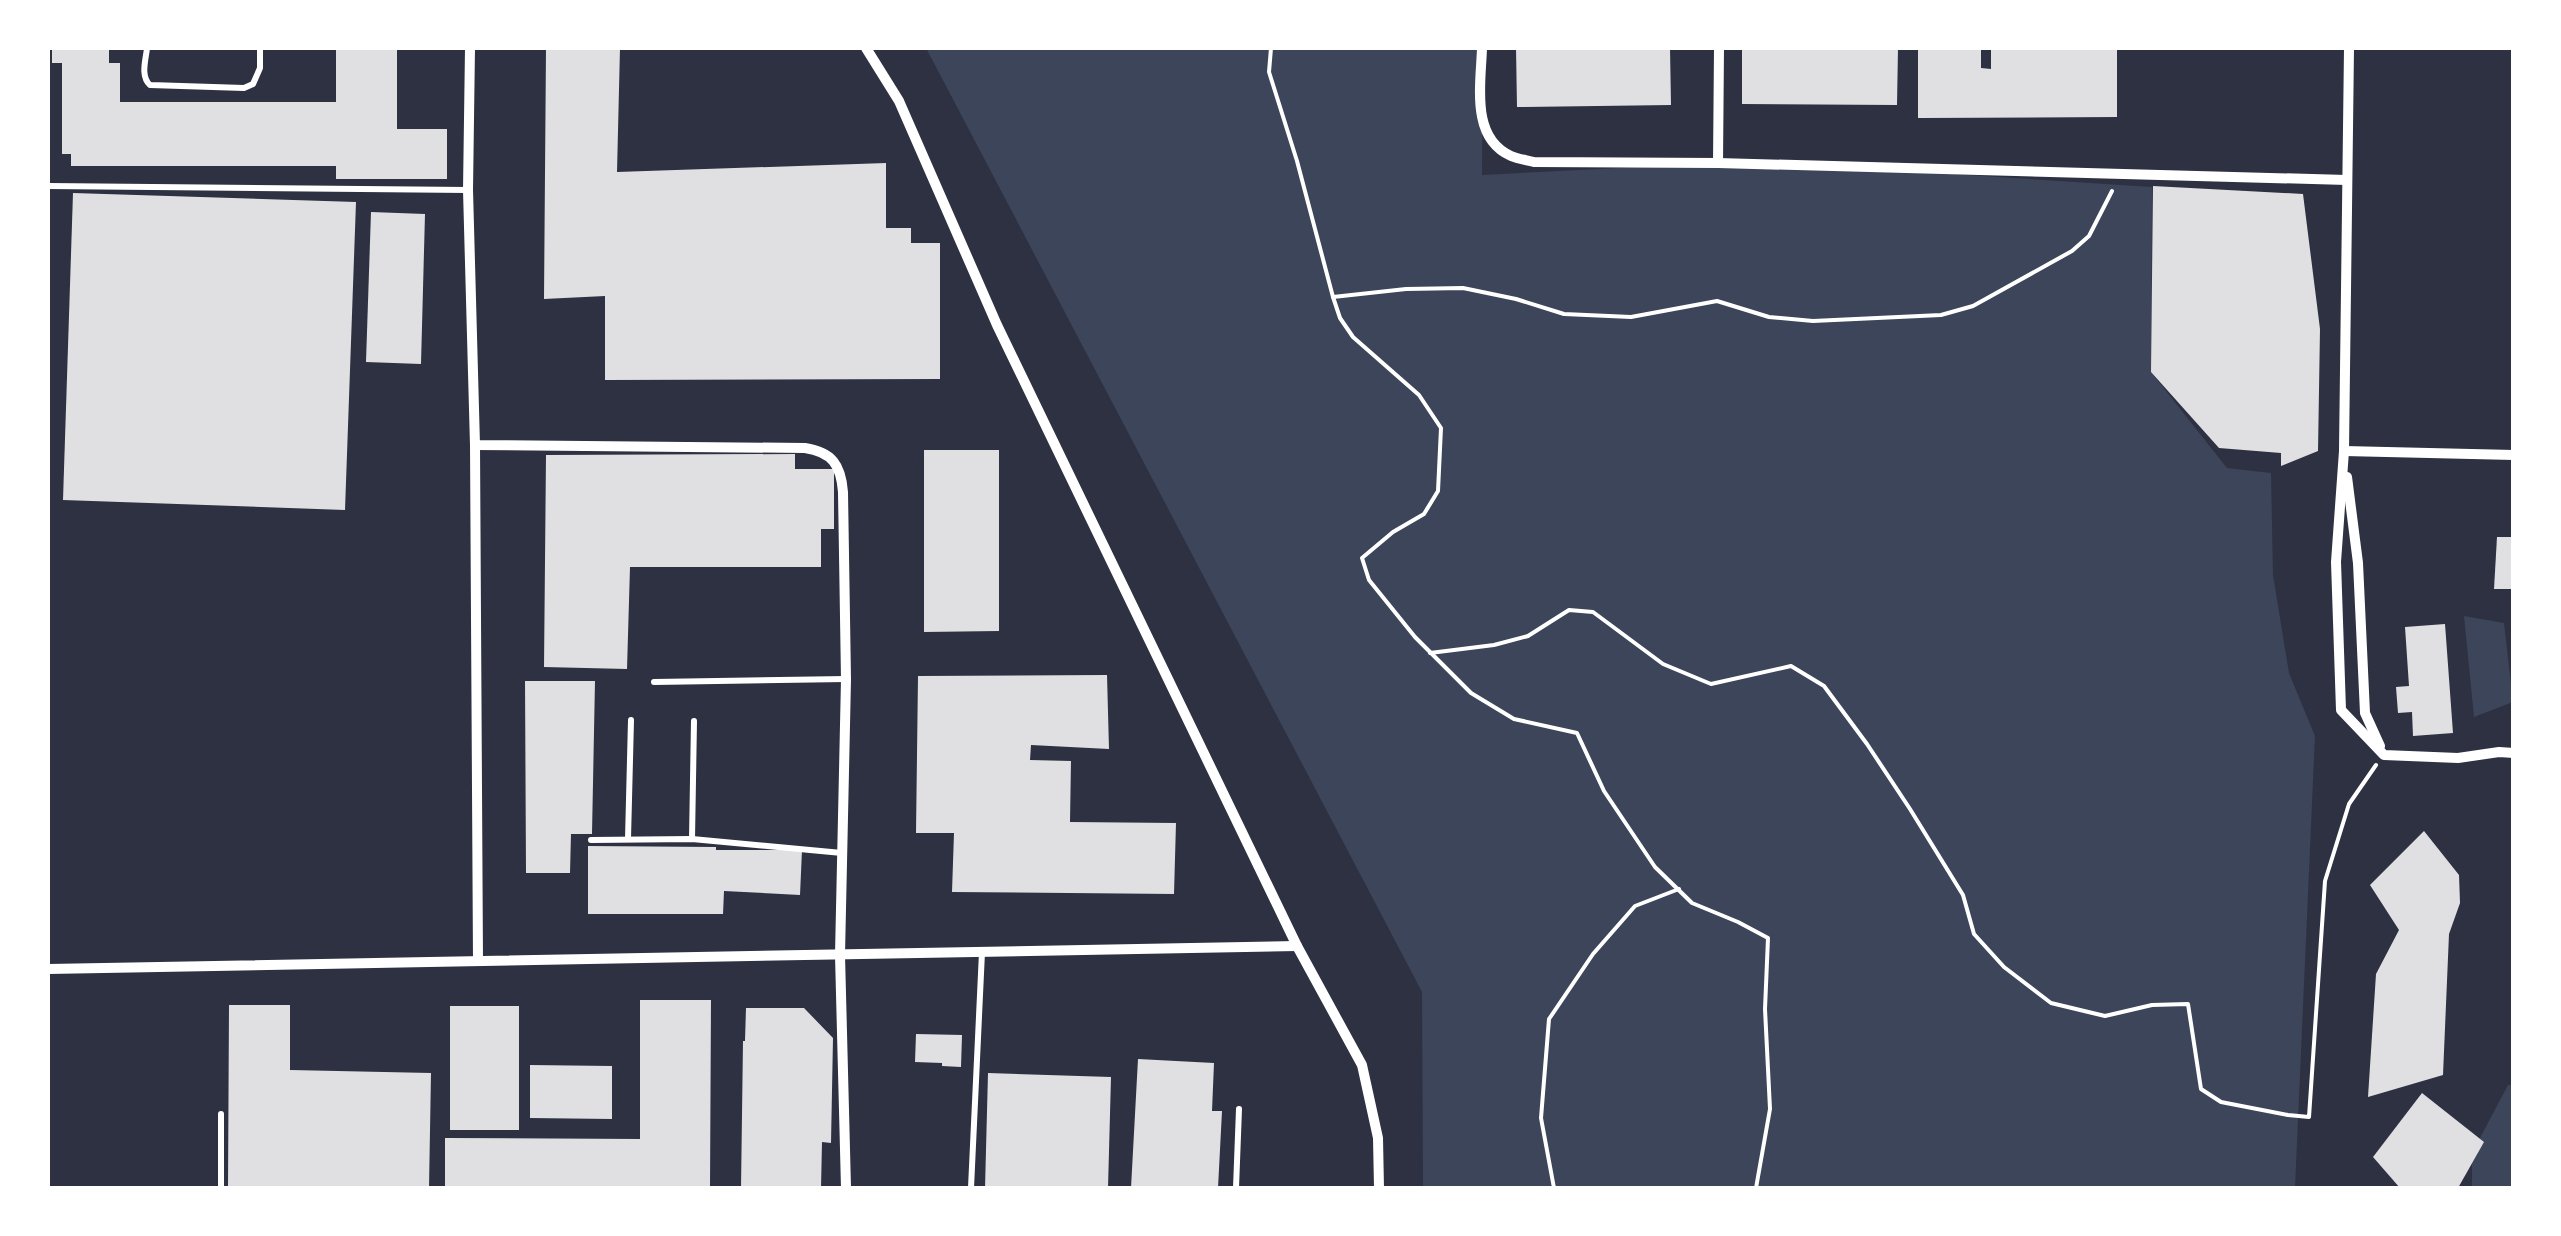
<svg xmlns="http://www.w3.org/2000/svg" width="2561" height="1236" font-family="'DejaVu Sans',sans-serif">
<rect width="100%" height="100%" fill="#2d3142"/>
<g fill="#3c4559">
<path d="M 926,48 L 1483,48 L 1482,175 L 1718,163 L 1905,171 L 2152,187 L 2151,372 L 2227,468 L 2271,473 L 2273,575 L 2289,673 L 2315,736 L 2295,1188 L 1423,1188 L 1422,992 Z"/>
<path d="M 2464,616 L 2504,623 L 2513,702 L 2474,717 Z"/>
<path d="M 2508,1085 L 2513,1085 L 2513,1188 L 2472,1188 L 2472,1153 Z"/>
</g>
<g fill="#e0e0e3">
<path d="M 52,48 L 109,48 L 109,63 L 120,63 L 120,102 L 336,102 L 336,48 L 397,48 L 397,129 L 447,129 L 447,179 L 336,179 L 336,166 L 71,166 L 71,154 L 62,154 L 62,63 L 52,63 Z"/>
<path d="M 546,48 L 620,48 L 617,172 L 886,163 L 886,228 L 911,228 L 911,243 L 940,243 L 940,379 L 605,380 L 605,296 L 544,299 Z"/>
<path d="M 1516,48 L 1670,48 L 1671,105 L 1517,107 Z"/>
<path d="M 1742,48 L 1898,48 L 1897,105 L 1742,104 Z"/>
<path d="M 1918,48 L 1981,48 L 1981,68 L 1991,69 L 1991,48 L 2117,48 L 2117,117 L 1918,118 Z"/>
<path d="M 2153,186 L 2303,194 L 2320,329 L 2318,451 L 2281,466 L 2281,453 L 2219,448 L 2151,372 Z"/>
<path d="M 73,193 L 356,202 L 345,510 L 63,500 Z"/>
<path d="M 371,212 L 425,214 L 421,364 L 366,362 Z"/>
<path d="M 924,450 L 999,450 L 999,631 L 924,632 Z"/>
<path d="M 795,454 L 795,469 L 834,469 L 834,529 L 821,529 L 821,567 L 630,567 L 627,669 L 544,667 L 546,455 Z"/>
<path d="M 2497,537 L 2514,537 L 2514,589 L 2494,589 Z"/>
<path d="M 2445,624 L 2453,733 L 2413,736 L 2412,712 L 2398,713 L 2396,687 L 2409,686 L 2405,627 Z"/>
<path d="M 1107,675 L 1109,749 L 1031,745 L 1030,760 L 1071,761 L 1070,822 L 1176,823 L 1174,894 L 952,892 L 954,833 L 916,833 L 918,676 Z"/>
<path d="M 525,681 L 595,681 L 592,834 L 571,834 L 570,873 L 526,873 Z"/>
<path d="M 2424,831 L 2459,875 L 2460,903 L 2449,934 L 2443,1075 L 2368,1097 L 2376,974 L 2399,930 L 2370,885 Z"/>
<path d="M 588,846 L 716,847 L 716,850 L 802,850 L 800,895 L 724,891 L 723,914 L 588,914 Z"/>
<path d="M 640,1000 L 711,1000 L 710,1188 L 445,1188 L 445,1138 L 640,1139 Z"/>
<path d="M 229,1005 L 290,1005 L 290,1070 L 431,1073 L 429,1188 L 228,1188 Z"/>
<rect x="450" y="1006" width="69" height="124"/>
<path d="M 746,1008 L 804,1008 L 833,1038 L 831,1143 L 822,1142 L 821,1188 L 741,1188 L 743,1041 L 745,1041 Z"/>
<path d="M 916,1034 L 962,1035 L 961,1067 L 942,1066 L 942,1063 L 915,1062 Z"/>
<path d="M 1138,1059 L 1214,1063 L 1212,1111 L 1222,1111 L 1218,1188 L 1131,1188 Z"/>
<path d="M 530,1065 L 612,1066 L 612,1119 L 530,1118 Z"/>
<path d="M 988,1073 L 1111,1077 L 1108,1188 L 985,1188 Z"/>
<path d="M 2422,1093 L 2484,1142 L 2458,1188 L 2400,1188 L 2373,1157 Z"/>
</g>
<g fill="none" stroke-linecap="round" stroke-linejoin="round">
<g stroke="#fff" stroke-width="4">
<path d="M 1271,48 L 1269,72 L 1297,161 L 1333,297"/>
<path d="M 1430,653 L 1494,645 L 1528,636 L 1569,610 L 1593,612 L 1663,664 L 1711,684 L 1791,666 L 1824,686 L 1867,744 L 1910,809 L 1963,895 L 1974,934 L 2004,967 L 2051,1003 L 2105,1016 L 2152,1005 L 2188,1004 L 2201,1089 L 2221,1102 L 2288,1115 L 2309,1117 L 2325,881 L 2349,804 L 2376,765"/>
<path d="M 1554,1188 L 1541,1118 L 1549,1019 L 1593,954 L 1635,906 L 1679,889"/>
<path d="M 1756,1188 L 1770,1109 L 1765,1009 L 1768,938 L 1738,922 L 1692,903 L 1655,867 L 1604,791 L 1577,733 L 1514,719 L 1471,693 L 1415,637 L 1369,580 L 1362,558 L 1393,532 L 1424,514 L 1438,491 L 1441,428 L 1419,395 L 1353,337 L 1340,318 L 1333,297 L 1406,289 L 1463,288 L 1516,299 L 1564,314 L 1631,317 L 1717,301 L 1769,317 L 1813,321 L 1941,315 L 1973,306 L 2072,251 L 2089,236 L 2112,191"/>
</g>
<g stroke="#fff" stroke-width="6">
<path d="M 147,48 C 146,59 140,76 150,85 L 244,88 L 253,84 L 260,68 L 260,48"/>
<path d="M 48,186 L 468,190"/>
<path d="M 654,682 L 846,679"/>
<path d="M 628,839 L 631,720"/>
<path d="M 692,839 L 694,721"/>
<path d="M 591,840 L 692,839 L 842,853"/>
<path d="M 221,1188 L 221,1114"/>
<path d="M 971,1188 L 982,952"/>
<path d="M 1236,1188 L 1239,1109"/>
</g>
<g stroke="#fff" stroke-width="10">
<path d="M 470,48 L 468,190 L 475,445 L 805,448 C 832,452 841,465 843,492 L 846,679 L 840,955 L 846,1188"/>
<path d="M 866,48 L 899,101 L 997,325 L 1297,946 L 1362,1065 L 1378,1138 L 1379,1188"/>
<path d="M 1482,48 C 1481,83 1470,138 1511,156 C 1518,159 1527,160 1534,162 L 1718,163 L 2347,180"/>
<path d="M 2349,48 L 2344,451 L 2336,562 L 2341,710 L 2384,755 L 2458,758 L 2499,752 L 2514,753"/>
<path d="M 1718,163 L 1719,48"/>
<path d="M 475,445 L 478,961"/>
<path d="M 2344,451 L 2514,455"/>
<path d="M 2347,477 L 2358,563 L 2365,713 L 2380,746"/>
<path d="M 48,969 L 1297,946"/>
</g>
</g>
<rect width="2561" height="1236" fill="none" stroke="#ffffff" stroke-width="100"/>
</svg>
